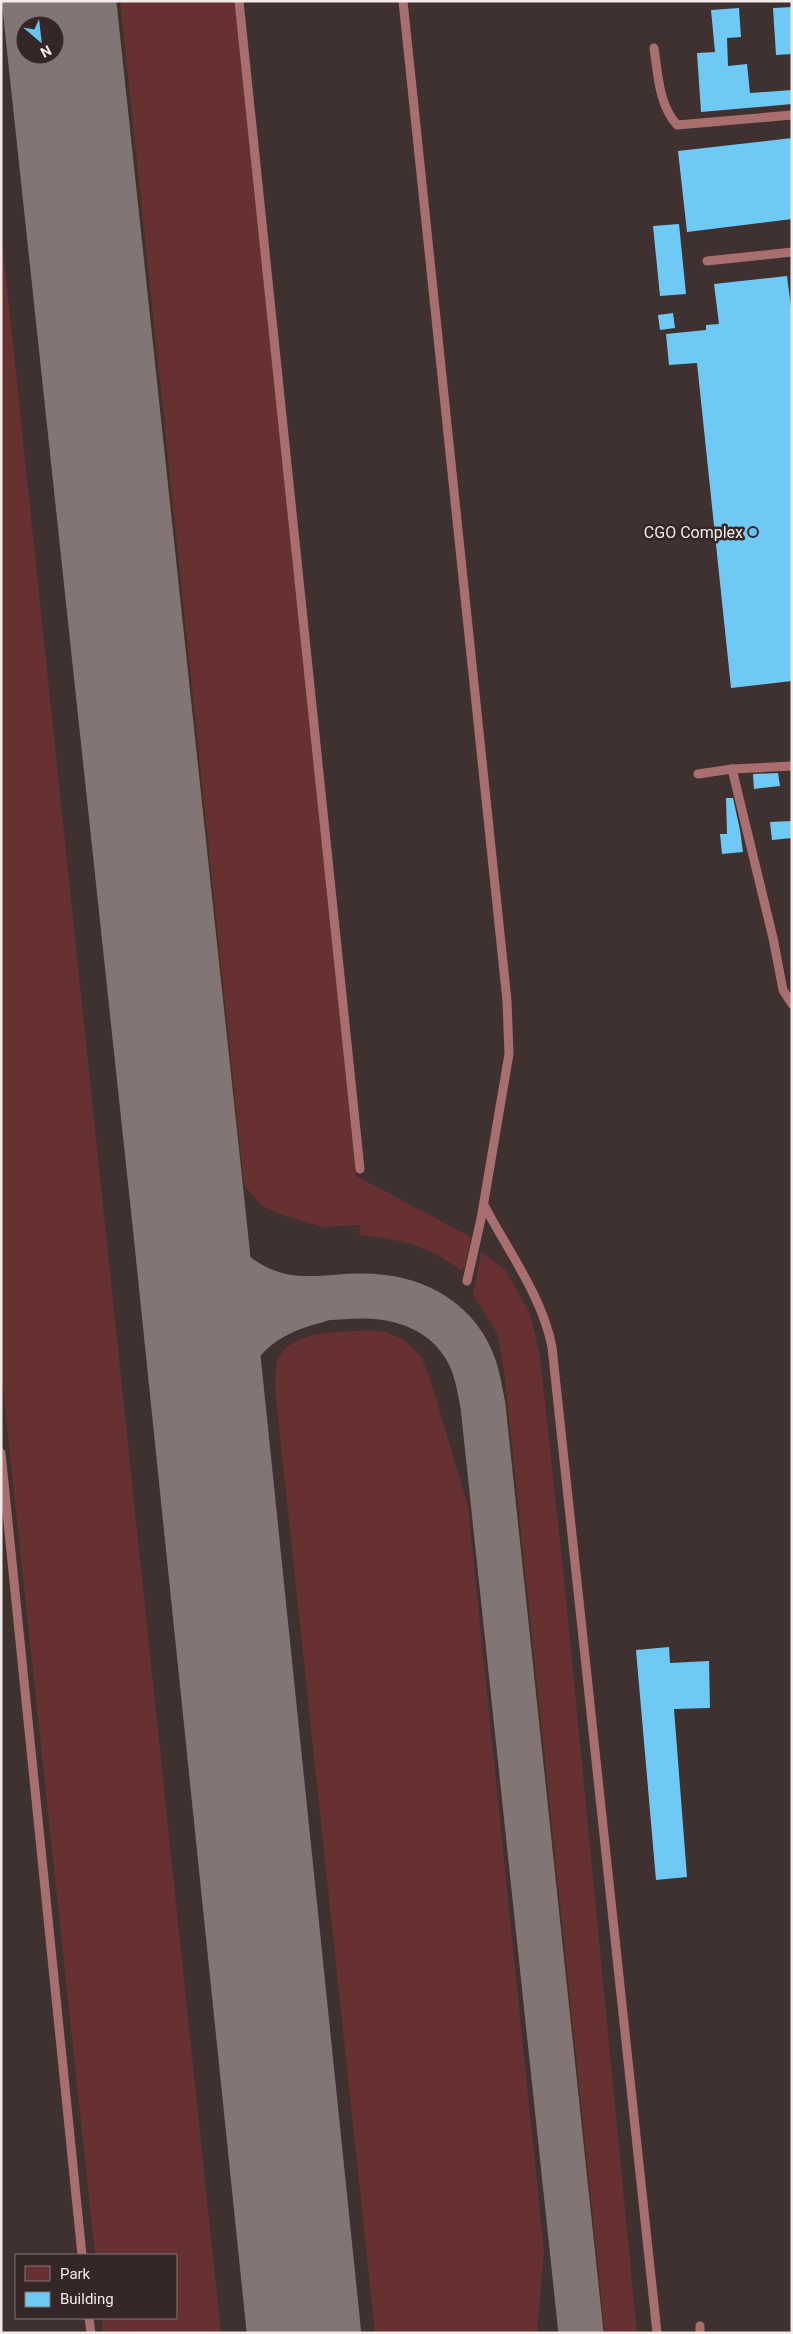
<svg xmlns="http://www.w3.org/2000/svg" width="793" height="2334" font-family="Roboto,sans-serif">
<rect width="100%" height="100%" fill="#3f3130"/>
<g fill="#673031">
<path d="M 120,1 L 238,1 L 356,1176 L 471,1237 L 465,1267 L 461,1271 C 430,1245 398,1239 359,1235 L 360,1225 L 322,1227 L 279,1214 L 261,1205 L 244,1185 Z"/>
<path d="M 1,230 L 221,2333 L 103,2333 L 101,2318 L 176,2318 L 176,2255 L 95,2255 L 1,1370 Z"/>
<path d="M 481,1252 L 505,1270 L 530,1313 L 540,1356 L 565,1588 L 637,2333 L 605,2333 L 504,1370 L 497,1333 L 473,1295 Z"/>
<path d="M 368,1330 L 386,1332 L 404,1340 L 421,1356 L 430,1379 L 468,1506 L 544,2251 L 537,2333 L 375,2333 L 275,1389 C 276,1379 274,1363 280,1355 C 297,1329 341,1333 368,1330 Z"/>
</g>
<g fill="none" stroke-linecap="round" stroke-linejoin="round">
<g stroke="#827574" stroke-width="45">
<path d="M 190,1227 C 212,1253 235,1281 268,1292 C 300,1304 329,1296 362,1296 C 410,1296 453,1316 472,1361 C 478,1375 480,1391 483,1406 L 581,2333"/>
<path d="M 210,1426 C 223,1356 245,1317 319,1300"/>
</g>
<path stroke="#827574" stroke-width="114" d="M 59,1 L 190,1227 L 304,2333"/>
</g>
<g fill="#6ecaf4">
<path d="M 792,7 L 792,54 L 776,55 L 773,8 Z"/>
<path d="M 739,8 L 741,37 L 727,38 L 728,66 L 747,64 L 750,93 L 792,90 L 792,104 L 701,112 L 697,53 L 715,52 L 711,10 Z"/>
<path d="M 792,138 L 792,219 L 687,232 L 678,151 Z"/>
<path d="M 679,224 L 686,294 L 660,296 L 653,226 Z"/>
<path d="M 787,276 L 792,315 L 792,681 L 731,688 L 697,363 L 669,365 L 666,334 L 706,330 L 706,325 L 719,324 L 714,284 Z"/>
<path d="M 673,313 L 675,328 L 660,330 L 658,315 Z"/>
<path d="M 778,773 L 780,786 L 754,789 L 753,774 Z"/>
<path d="M 726,798 L 733,798 L 740,830 L 743,852 L 722,854 L 720,834 L 727,834 Z"/>
<path d="M 792,821 L 792,838 L 772,840 L 770,822 Z"/>
<path d="M 669,1647 L 670,1663 L 709,1661 L 710,1708 L 674,1709 L 687,1877 L 656,1880 L 636,1650 Z"/>
</g>
<g fill="none" stroke-linecap="round" stroke-linejoin="round">
<g stroke="#a96f6e" stroke-width="9">
<path d="M 239,1 L 360,1169"/>
<path d="M 403,1 L 507,1001 L 509,1054 L 481,1219 L 467,1281"/>
<path d="M 654,48 C 658,75 659,105 677,125 L 792,115"/>
<path d="M 707,261 L 792,252"/>
<path d="M 732,769 L 773,938 L 783,990 L 792,1004"/>
<path d="M 698,774 L 732,769 L 792,766"/>
<path d="M 484,1205 C 508,1251 542,1296 552,1347 L 657,2333"/>
<path d="M 1,1453 L 82,2255"/>
<path d="M 89,2318 L 91,2333"/>
<path d="M 700,2326 L 700,2333"/>
</g>
</g>
<circle fill="#66c4ef" stroke="#352727" stroke-width="2" cx="753" cy="532" r="5"/>
<g text-anchor="middle" dominant-baseline="central" stroke-width="5" stroke-linejoin="round" paint-order="stroke">
<g font-size="16" fill="#f4eae9" stroke="#352727" text-anchor="end">
<text x="743" y="532">CGO Complex</text>
</g>
</g>
<rect width="793" height="2334" fill="none" stroke="#f4eae9" stroke-width="5"/>
<rect x="15" y="2254" width="162" height="65" fill="#352727" stroke="#817575"/>
<rect x="25" y="2266" width="25" height="15" fill="#673031" stroke="#817575"/>
<text x="60" y="2279" font-size="15" fill="#f4eae9">Park</text>
<rect x="25" y="2292" width="25" height="15" fill="#6ecaf4" stroke="#817575"/>
<text x="60" y="2304" font-size="15" fill="#f4eae9">Building</text>
<g transform="translate(40 40) rotate(152)"><circle r="24" fill="#352727" stroke="#817575"/>
<path d="M0-4L9 19L0 12L-9 19Z" fill="#66c4ef"/>
<text y="-8" font-size="14" font-weight="bold" text-anchor="middle" fill="#f4eae9">N</text>
</g>
</svg>
